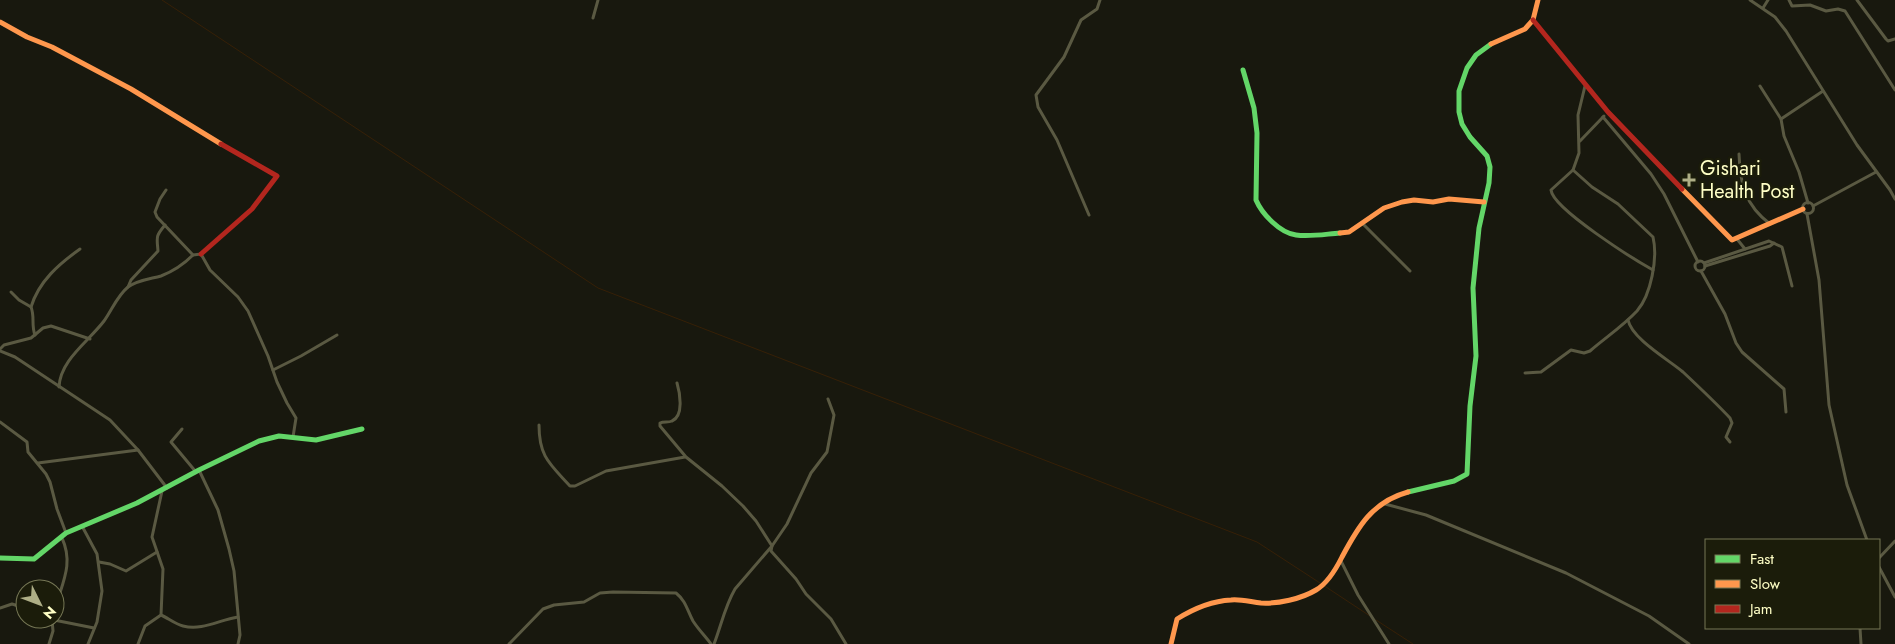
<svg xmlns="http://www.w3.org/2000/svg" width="1895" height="644" font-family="Jost,sans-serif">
<rect width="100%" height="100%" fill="#18180e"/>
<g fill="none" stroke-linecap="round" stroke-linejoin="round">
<g stroke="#362007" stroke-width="1">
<path d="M 162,0 L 598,288 L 1257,542 L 1320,583"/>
<path d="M 1323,585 L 1370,616"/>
<path d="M 1376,620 L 1413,644"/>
</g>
<g stroke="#5a5942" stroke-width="3">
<path d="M 1750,0 L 1775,17 L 1786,31 L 1857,145 L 1890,190 L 1895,199"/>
<path d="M 1789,0 L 1792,6 L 1810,5 L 1826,11 L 1838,9 L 1845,11 L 1895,90"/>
<path d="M 1857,0 L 1886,39 L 1888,41 L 1895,39"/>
<path d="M 1763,8 L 1768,0"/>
<path d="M 593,18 L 598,0"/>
<path d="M 1760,86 L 1781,119 L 1784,136 L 1799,172 L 1808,203"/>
<path d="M 1603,117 L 1651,174 L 1664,194 L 1698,262"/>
<path d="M 1781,119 L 1823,91"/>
<path d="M 1580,141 L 1604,116"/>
<path d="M 1739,154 C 1740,184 1745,205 1770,224"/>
<path d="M 1573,170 L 1551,190 C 1553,209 1635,260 1653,270"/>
<path d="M 166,190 L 160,199 L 155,212 L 157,217 L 193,255 L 201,254 L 210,270 L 238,297 L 248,311 L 268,356 L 277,382 L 287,403 L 296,418 L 293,437"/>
<circle cx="1808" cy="208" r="5.5"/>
<path d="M 1813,206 L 1876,172"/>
<path d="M 1807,214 L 1819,280 L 1829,405 L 1847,485 L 1867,540"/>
<path d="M 1089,215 L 1057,140 L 1038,107 L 1036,95 L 1064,57 L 1081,20 L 1097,9 L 1100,0"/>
<path d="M 1362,223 L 1410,271"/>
<path d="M 1737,239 L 1745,249"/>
<circle cx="1700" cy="266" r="5"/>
<path d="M 1704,263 L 1769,241 L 1782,247 L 1792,286"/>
<path d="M 1705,266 L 1770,246 L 1774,243"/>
<path d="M 1701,271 L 1725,314 L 1736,343 L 1742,352 L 1784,389 L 1786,412"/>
<path d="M 128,287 L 131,280 L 158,251 C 157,237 155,237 165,225"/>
<path d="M 11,292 L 19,300 L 31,307 C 35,317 31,325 35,335"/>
<path d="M 31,307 C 39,281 59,264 80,249"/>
<path d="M 1628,320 C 1632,339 1669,360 1683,372 C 1699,387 1715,402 1730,418 L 1732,423 L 1726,437 L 1730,442"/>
<path d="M 0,349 L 4,345 L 31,338 L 43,328 L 51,326 L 90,339"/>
<path d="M 0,351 L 15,357 L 110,420 L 138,450 L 167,488"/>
<path d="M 273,370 L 301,356 L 337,335"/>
<path d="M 1525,373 L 1541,372 L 1571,350 L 1584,353 L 1590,351 C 1605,338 1623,326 1637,311 C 1651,295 1658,258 1653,237 L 1618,204 L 1592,187 L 1573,170 L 1579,153 L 1578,115 L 1585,86"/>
<path d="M 677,383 C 680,393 684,416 672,421 C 668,423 664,421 660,423 L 660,426 L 686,457 L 722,486 L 743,506 L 756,521 L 772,546 L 771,551 L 796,579 L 806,594 L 831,619 L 846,644"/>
<path d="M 59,387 C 60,360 89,341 104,321 C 112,310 117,296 128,287 C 138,280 150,279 161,276 C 174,271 183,265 193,255"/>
<path d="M 0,422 L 27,442 L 28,452 L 46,474 L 50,482 L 57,509 L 66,533"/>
<path d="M 539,425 C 539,457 550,464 570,486 L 575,486 L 606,471 L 685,457"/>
<path d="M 182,429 L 171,442 L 196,472"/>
<path d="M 38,463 L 138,450"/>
<path d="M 199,470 L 218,510 L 229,549 L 234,571 L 240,635 L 238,644"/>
<path d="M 1385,504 L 1426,515 L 1566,573 L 1649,616 L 1689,644"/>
<path d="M 82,526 L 97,554 L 102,591 L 97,622 L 88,644"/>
<path d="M 1879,558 L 1895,541"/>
<path d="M 1341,561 L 1358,595 L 1389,644"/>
<path d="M 99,562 L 110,564 L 126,571 L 157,552"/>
<path d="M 1879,567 L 1895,597"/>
<path d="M 0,608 L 12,604 L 25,608"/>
<path d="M 55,609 C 62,583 74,564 62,538"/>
<path d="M 161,615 C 168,618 175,624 183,626 C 202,631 219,620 238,617"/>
<path d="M 49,619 L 94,628"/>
<path d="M 1860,628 L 1861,644"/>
<path d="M 49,644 L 53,631 L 52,620"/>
<path d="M 138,644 L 145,626 L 161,615 L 163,569 L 152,537 L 162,491"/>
<path d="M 509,644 L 543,609 L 554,605 L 584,602 L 600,593 L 613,592 L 676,593 C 686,601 687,610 693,621 C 698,629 706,637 711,644"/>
<path d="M 714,644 C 721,626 725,606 735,589 L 772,546 L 787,524 L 811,473 L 827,452 L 834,415 L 828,399"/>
</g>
<g stroke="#63d668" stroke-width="5">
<path d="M 1243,70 L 1254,108 L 1257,133 L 1256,200 C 1262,214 1280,233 1296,235 C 1310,237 1326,234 1340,233"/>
<path d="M 1408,492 L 1454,481 L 1467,474 L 1470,406 L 1476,356 L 1473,288 L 1479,228 L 1489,183 L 1490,167 L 1487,156 L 1470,137 L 1462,124 L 1459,112 L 1459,91 L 1467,68 L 1476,55 L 1491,44"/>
<path d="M 0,558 L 34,559 L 66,533 L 137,503 L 199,470 L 259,441 L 279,436 L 316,440 L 362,429"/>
</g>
<g stroke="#ff974d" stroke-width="5">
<path d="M 0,22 L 27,37 L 52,47 L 131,89 L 221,144"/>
<path d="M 1491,44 L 1525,29 L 1533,20 L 1538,0"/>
<path d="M 1682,189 L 1732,240 L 1803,209"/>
<path d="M 1340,233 L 1349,232 L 1384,208 L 1402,202 L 1414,200 L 1433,202 L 1449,199 L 1484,202"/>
<path d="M 1171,644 L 1177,619 C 1193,609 1211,601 1231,600 C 1241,599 1251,602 1261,603 C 1278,604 1301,599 1316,590 C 1328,583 1336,569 1342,557 C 1358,527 1372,502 1408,492"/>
</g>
<g stroke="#b3261e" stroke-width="5">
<path d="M 1533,20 L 1608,112 L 1682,189"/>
<path d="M 201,254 L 252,209 L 277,176 L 221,144"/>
</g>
</g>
<path fill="#aeae86" stroke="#1b1c0a" stroke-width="2" d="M1686.5 172.5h5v5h5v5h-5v5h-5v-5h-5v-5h5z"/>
<g text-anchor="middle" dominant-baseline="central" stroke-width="5" stroke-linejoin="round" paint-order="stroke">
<g font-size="20" fill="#ffffc6" stroke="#1b1c0a" text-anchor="start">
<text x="1700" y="168">Gishari<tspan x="1700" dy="23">Health Post</tspan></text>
</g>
</g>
<rect x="1705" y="539" width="175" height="90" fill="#1b1c0a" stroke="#767755"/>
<rect x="1715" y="555" width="25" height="8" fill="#63d668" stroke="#767755"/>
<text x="1750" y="564" font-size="15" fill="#ffffc6">Fast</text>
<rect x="1715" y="580" width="25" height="8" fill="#ff974d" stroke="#767755"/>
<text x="1750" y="589" font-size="15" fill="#ffffc6">Slow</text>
<rect x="1715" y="605" width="25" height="8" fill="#b3261e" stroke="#767755"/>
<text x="1750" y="614" font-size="15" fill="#ffffc6">Jam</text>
<g transform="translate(40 604) rotate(132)"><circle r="24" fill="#1b1c0a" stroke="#767755"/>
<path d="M0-4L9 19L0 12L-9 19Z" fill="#aeae86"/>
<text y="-8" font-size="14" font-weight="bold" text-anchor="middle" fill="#ffffc6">N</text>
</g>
</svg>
